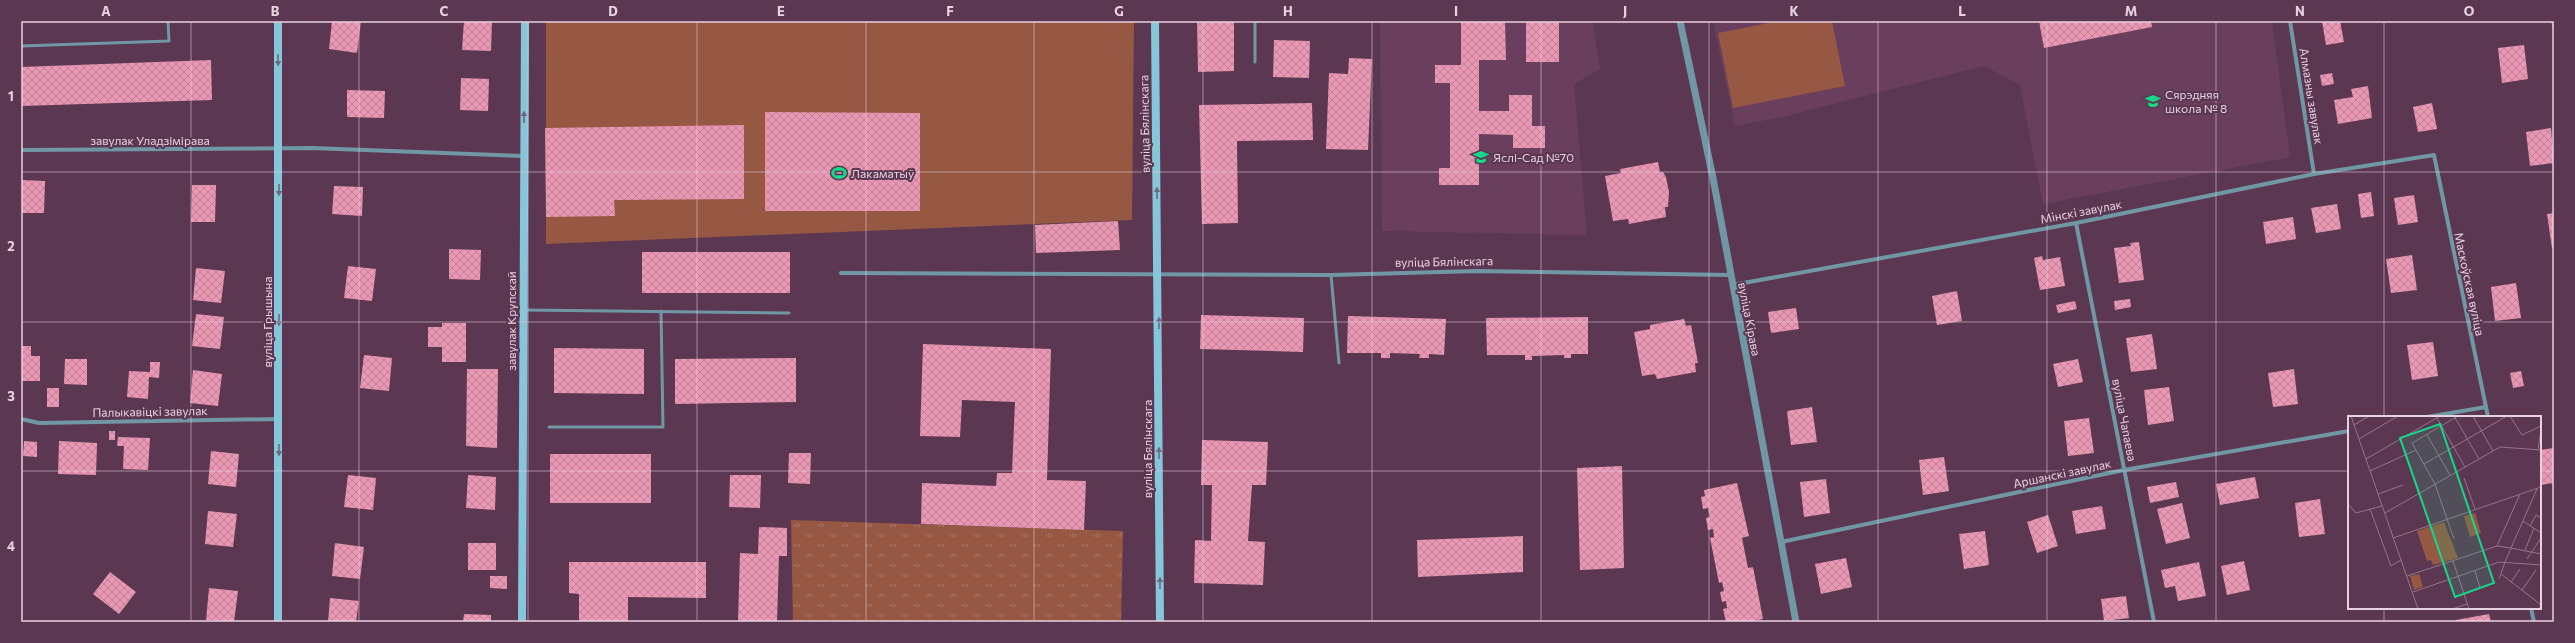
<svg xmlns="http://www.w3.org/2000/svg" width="2575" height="643" font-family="Commissioner,sans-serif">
<defs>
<pattern id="park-tufts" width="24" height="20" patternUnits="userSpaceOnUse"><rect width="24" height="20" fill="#965743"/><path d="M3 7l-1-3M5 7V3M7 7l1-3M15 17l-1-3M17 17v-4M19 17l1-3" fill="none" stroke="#aa7667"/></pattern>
<pattern id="building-cross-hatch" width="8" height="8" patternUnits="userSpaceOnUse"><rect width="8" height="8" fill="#ea97b3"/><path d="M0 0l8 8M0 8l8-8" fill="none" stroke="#c18197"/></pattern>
</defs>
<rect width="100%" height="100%" fill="#5c3752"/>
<g fill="#6a3f5e">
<path d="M 1380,21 L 1593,21 L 1600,69 L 1574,84 L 1587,235 L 1382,231 Z"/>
<path d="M 1713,21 L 2272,21 L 2290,157 L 2043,204 L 2020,85 L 1984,66 L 1786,116 L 1735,126 Z"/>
</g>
<path fill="url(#park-tufts)" d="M 791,520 L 1123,531 L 1121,622 L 793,622 Z"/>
<g fill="#965743">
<path d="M 546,21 L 1134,21 L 1132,220 L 546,244 Z"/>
<path d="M 1779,21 L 1832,21 L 1845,86 L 1733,108 L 1718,33 Z"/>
</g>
<g fill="url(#building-cross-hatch)">
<path d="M 332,21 L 361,21 L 357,53 L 329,49 Z"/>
<path d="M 464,21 L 492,21 L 491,51 L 462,50 Z"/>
<path d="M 1197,21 L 1234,21 L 1234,71 L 1198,72 Z"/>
<path d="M 1461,21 L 1505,21 L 1506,60 L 1479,60 L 1479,111 L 1509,111 L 1509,95 L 1532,95 L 1532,126 L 1545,126 L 1545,148 L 1513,148 L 1513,135 L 1479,134 L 1479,185 L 1439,185 L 1439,168 L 1450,168 L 1450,83 L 1435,83 L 1435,65 L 1461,65 Z"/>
<rect x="1526" y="21" width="33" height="41"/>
<path d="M 2039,21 L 2151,21 L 2152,27 L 2044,48 Z"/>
<path d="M 2322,21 L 2340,21 L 2344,42 L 2326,45 Z"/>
<path d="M 1274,40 L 1310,41 L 1309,78 L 1273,77 Z"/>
<path d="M 2524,45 L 2528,79 L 2502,83 L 2498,48 Z"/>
<path d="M 1349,58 L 1372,59 L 1368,150 L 1326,149 L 1329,73 L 1348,74 Z"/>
<path d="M 211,60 L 212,100 L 21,106 L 21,67 Z"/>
<path d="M 2332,73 L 2334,84 L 2322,86 L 2320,75 Z"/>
<path d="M 461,78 L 489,79 L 488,111 L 460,110 Z"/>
<path d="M 2368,86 L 2372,118 L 2338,124 L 2334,100 L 2353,97 L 2351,89 Z"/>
<path d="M 347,90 L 385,91 L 384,118 L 347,117 Z"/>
<path d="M 1312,103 L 1313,140 L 1237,141 L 1238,223 L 1202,224 L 1199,105 Z"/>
<path d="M 2432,103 L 2437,129 L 2418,132 L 2413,107 Z"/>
<path d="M 765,112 L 920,113 L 920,211 L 765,211 Z"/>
<path d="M 744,125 L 744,199 L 614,200 L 615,216 L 546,217 L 545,128 Z"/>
<path d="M 2551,128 L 2554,163 L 2530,166 L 2526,132 Z"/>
<path d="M 1658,162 L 1660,172 L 1663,172 L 1666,177 L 1669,192 L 1668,207 L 1665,207 L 1666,217 L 1629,224 L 1628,219 L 1613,221 L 1605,176 L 1621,173 L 1620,169 Z"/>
<path d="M 21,180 L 45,181 L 44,213 L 21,213 Z"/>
<path d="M 192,185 L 216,185 L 215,222 L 191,222 Z"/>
<path d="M 334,186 L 363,187 L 362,216 L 332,214 Z"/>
<path d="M 2371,192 L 2374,216 L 2361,218 L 2358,194 Z"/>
<path d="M 2414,195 L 2418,222 L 2398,225 L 2394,198 Z"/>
<path d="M 2337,204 L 2341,229 L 2316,233 L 2311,208 Z"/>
<path d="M 2554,213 L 2554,248 L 2552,248 L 2547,214 Z"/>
<path d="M 2293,217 L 2296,239 L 2266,244 L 2263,222 Z"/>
<path d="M 1118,221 L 1120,250 L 1036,253 L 1035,225 Z"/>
<path d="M 2139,242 L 2144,280 L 2119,283 L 2114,248 L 2131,246 L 2130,243 Z"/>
<path d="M 449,249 L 481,250 L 480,280 L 449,279 Z"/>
<rect x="642" y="252" width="148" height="41"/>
<path d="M 2412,255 L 2417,290 L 2391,293 L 2386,259 Z"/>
<path d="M 2042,256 L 2043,260 L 2060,257 L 2065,286 L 2040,290 L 2034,258 Z"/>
<path d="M 348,266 L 376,269 L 372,301 L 344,298 Z"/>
<path d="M 196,268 L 225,271 L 221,303 L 193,300 Z"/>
<path d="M 2516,283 L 2521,318 L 2495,321 L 2491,287 Z"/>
<path d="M 1957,291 L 1962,321 L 1937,325 L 1932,296 Z"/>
<path d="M 2130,299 L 2131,307 L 2115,310 L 2114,301 Z"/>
<path d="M 2075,301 L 2077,309 L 2058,313 L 2056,305 Z"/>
<path d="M 1796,308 L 1799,329 L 1771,333 L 1768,312 Z"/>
<path d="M 196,314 L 224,317 L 220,349 L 192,346 Z"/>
<path d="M 1201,315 L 1304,318 L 1303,352 L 1200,349 Z"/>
<path d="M 1348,316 L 1446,319 L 1444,355 L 1429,354 L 1429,358 L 1419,358 L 1420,354 L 1390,353 L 1390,358 L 1381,358 L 1381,353 L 1347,353 Z"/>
<path d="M 1588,317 L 1588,354 L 1571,354 L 1571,358 L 1564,358 L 1564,355 L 1532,356 L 1532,360 L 1525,360 L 1525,355 L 1487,355 L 1486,318 Z"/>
<path d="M 1684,319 L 1686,326 L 1691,325 L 1698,363 L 1695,363 L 1696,372 L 1657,379 L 1655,374 L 1642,376 L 1634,332 L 1650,329 L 1650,325 Z"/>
<path d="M 442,323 L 466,323 L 466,362 L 442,362 L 442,347 L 428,347 L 428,327 L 442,327 Z"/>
<path d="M 2152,334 L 2157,369 L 2131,372 L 2126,338 Z"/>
<path d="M 2433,342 L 2438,376 L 2412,380 L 2407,345 Z"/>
<path d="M 923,344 L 1051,349 L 1047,480 L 1086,481 L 1084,530 L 921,524 L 922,483 L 996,486 L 997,473 L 1012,473 L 1015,402 L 962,400 L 960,437 L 920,436 Z"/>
<path d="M 21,346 L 31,346 L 31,356 L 40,356 L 40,381 L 21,381 Z"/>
<path d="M 554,348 L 644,349 L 644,394 L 554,393 Z"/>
<path d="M 364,355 L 392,358 L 389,391 L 360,388 Z"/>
<path d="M 796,358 L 796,402 L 675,404 L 675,359 Z"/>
<path d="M 65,359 L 87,359 L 87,385 L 64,384 Z"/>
<path d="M 2078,359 L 2083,382 L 2058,387 L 2053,364 Z"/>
<path d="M 150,362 L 160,362 L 159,378 L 149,377 L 148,399 L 127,397 L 129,371 L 150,372 Z"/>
<path d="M 467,369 L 498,369 L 497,448 L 466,446 Z"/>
<path d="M 2294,369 L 2298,404 L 2273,407 L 2268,373 Z"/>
<path d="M 193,370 L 222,374 L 218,406 L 190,403 Z"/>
<path d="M 2521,371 L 2524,386 L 2513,388 L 2510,373 Z"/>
<path d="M 2169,387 L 2174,421 L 2148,425 L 2144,390 Z"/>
<rect x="47" y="388" width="12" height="19"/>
<path d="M 1812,407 L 1817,442 L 1791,445 L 1787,411 Z"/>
<path d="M 2089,418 L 2094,453 L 2068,456 L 2064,421 Z"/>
<rect x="109" y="431" width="6" height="9"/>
<path d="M 118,437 L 150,438 L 148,470 L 123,469 L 124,446 L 117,446 Z"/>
<path d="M 1202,440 L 1268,442 L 1266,485 L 1252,485 L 1248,541 L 1265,542 L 1263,585 L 1194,583 L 1195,540 L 1211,541 L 1212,485 L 1201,485 Z"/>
<path d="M 24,441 L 37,442 L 37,457 L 23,456 Z"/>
<path d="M 59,441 L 97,443 L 96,475 L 58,474 Z"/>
<path d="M 2554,448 L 2554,483 L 2540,485 L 2540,450 Z"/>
<path d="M 211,451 L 239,454 L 236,487 L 208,484 Z"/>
<path d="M 789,453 L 811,453 L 810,484 L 788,483 Z"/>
<rect x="550" y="454" width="101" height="49"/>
<path d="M 1944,457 L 1949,491 L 1923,495 L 1919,460 Z"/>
<path d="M 1622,466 L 1624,568 L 1580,570 L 1577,468 Z"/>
<path d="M 348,475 L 376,478 L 373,510 L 344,507 Z"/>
<path d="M 468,475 L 496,477 L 495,510 L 466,508 Z"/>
<path d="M 730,475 L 761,475 L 760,508 L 729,507 Z"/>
<path d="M 2255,477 L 2259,498 L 2220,505 L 2216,484 Z"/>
<path d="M 1826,479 L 1830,513 L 1804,517 L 1800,482 Z"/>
<path d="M 2176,482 L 2179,497 L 2150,503 L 2147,487 Z"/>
<path d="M 1737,483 L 1749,536 L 1742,538 L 1748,568 L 1753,567 L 1763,619 L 1749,622 L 1726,622 L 1723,609 L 1727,608 L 1726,601 L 1722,602 L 1720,592 L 1724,591 L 1722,582 L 1719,583 L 1710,538 L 1714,537 L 1713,529 L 1708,530 L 1706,518 L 1710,517 L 1708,508 L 1703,509 L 1701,497 L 1705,496 L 1704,490 Z"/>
<path d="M 2320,499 L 2325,534 L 2299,537 L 2295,503 Z"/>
<path d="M 2182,503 L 2190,538 L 2166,544 L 2157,509 Z"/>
<path d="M 2102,506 L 2106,529 L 2076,534 L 2072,511 Z"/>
<path d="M 208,511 L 237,514 L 233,547 L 205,544 Z"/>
<path d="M 2048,515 L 2058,546 L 2037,553 L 2027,522 Z"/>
<path d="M 759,527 L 787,528 L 787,556 L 779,556 L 777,622 L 738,622 L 740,553 L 758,554 Z"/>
<path d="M 1985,531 L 1989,565 L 1964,569 L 1959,534 Z"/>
<path d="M 1523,536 L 1523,572 L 1418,577 L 1417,540 Z"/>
<path d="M 335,543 L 364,547 L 360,579 L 332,576 Z"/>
<rect x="468" y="543" width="28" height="27"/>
<path d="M 1846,558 L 1852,587 L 1821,594 L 1815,564 Z"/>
<path d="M 2244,561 L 2250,590 L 2227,595 L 2221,566 Z"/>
<path d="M 569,562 L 706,562 L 706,598 L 628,597 L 628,622 L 579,622 L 579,594 L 569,593 Z"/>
<path d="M 2199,562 L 2206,596 L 2178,601 L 2175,586 L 2165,588 L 2161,570 Z"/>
<path d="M 110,572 L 136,592 L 119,614 L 93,594 Z"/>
<path d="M 490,576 L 507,576 L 507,589 L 490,588 Z"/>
<path d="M 209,588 L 238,591 L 234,622 L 206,620 Z"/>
<path d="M 2126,596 L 2129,618 L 2104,621 L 2101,599 Z"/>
<path d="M 330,598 L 359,601 L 356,622 L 328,622 Z"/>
<path d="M 464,614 L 491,615 L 491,622 L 463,622 Z"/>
<path d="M 2489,614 L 2491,622 L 2456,622 L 2456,620 Z"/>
</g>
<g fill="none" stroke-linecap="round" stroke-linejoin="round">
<g stroke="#7098a4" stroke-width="3">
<path d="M 1255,21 L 1255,62"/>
<path d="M 21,46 L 169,41 L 168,21"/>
<path d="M 1331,275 L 1339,363"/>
<path d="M 524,310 L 789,313"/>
<path d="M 549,427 L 663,427 L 661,311"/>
</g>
<g stroke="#7098a4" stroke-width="4">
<path d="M 2290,21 L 2314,174"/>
<path d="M 2553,21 L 2554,25"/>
<path d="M 21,150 L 312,148 L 523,156"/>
<path d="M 2076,223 L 2154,622"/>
<path d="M 841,273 L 1331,275 L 1477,271 L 1730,275"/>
<path d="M 1732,285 L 2076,223 L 2314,174 L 2434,155 L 2488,417"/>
<path d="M 2427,417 L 2486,407"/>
<path d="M 21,419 L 39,423 L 278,419"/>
<path d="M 1781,542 L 2124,470 L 2349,431"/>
<path d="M 2531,608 L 2534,622"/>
</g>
<path stroke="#7098a4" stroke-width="7" d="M 1680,21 L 1713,178 L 1796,622"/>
<g stroke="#85c6d9" stroke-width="8">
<path d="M 278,21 L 278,622"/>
<path d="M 1155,21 L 1160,622"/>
<path d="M 522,622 L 525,21"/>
</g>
</g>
<defs><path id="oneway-solid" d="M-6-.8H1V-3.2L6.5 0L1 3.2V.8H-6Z"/></defs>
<g fill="#6a6981">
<use href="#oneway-solid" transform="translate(278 60) rotate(89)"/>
<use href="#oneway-solid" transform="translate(524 117) rotate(-89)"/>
<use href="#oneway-solid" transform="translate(279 190) rotate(90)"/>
<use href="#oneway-solid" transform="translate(1157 193) rotate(-91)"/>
<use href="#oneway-solid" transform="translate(279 320) rotate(90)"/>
<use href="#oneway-solid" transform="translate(1159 323) rotate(-90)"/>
<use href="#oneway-solid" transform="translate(279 450) rotate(90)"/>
<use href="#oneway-solid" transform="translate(1159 453) rotate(-90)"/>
<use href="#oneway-solid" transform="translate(1160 583) rotate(-90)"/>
</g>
<path fill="none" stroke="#e8d1e1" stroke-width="1" stroke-opacity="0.55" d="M 191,21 L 191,622M 359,21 L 359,622M 528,21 L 528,622M 697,21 L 697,622M 866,21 L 866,622M 1034,21 L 1034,622M 1203,21 L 1203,622M 1372,21 L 1372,622M 1541,21 L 1541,622M 1709,21 L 1709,622M 1878,21 L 1878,622M 2047,21 L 2047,622M 2216,21 L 2216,622M 2384,21 L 2384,417M 21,172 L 2554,172M 21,322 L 2554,322M 21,471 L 2349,471M 2540,471 L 2554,471M 2384,608 L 2384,622"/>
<defs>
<g id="school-bare" transform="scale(1.2)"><path d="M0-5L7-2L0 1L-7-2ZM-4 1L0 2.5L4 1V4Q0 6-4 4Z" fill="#13d989" stroke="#5c3752" stroke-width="2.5" paint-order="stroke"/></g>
<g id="stadium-bare" transform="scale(1.2)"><path d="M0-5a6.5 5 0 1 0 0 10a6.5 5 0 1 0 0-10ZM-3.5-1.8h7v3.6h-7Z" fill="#13d989" stroke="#5c3752" stroke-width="2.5" paint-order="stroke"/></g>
</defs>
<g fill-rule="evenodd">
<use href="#school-bare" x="2153" y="101"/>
<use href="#school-bare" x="1481" y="157"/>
<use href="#stadium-bare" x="839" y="173"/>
</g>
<g text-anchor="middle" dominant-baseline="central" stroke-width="4" stroke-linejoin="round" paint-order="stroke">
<g font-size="12" fill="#e8d1e1" stroke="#5c3752" text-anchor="start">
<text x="2165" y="94">Сярэдняя<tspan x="2165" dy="14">школа № 8</tspan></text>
<text x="1493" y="157">Яслі-Сад №70</text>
<text x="851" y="173">Лакаматыў</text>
</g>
<g font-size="12" fill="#e8d1e1" stroke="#5c3752">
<text transform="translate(2312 96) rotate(81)">Алмазны завулак</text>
<text transform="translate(1144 124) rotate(-91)">вуліца Бялінскага</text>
<text x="150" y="140">завулак Уладзімірава</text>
<text transform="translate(2081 211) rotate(-11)">Мінскі завулак</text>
<text transform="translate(1444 261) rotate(-1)">вуліца Бялінскага</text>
<text transform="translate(2470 284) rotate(78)">Маскоўская вуліца</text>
<text transform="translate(1750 319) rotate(79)">вуліца Кірава</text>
<text transform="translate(511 321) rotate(-90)">завулак Крупскай</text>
<text transform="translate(267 322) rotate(-90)">вуліца Грышына</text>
<text transform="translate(150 411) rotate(-1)">Палыкавіцкі завулак</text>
<text transform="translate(2125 420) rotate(79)">вуліца Чапаева</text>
<text transform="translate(1147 449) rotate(-90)">вуліца Бялінскага</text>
<text transform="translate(2062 473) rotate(-12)">Аршанскі завулак</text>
</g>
</g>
<g transform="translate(2348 416)">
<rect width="193" height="193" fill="#5c3752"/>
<path d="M 127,97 L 133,117 L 122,121 L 116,100 ZM 71,158 L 75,171 L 66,174 L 62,160 Z" fill="#965743"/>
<path d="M 96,106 L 110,142 L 85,149 L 83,144 L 79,145 L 69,115 Z" fill="#965743"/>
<path fill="none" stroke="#94758b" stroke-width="1" d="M 3,0 L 70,193M 106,0 L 131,43M 125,0 L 145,35M 162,0 L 174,19 L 193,10M 89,2 L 117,51M 6,9 L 21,0M 79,19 L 102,59M 11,23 L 50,0M 190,34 L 193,14M 18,43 L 92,0M 76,48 L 159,0M 22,55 L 68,34M 116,62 L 127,93M 87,68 L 64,27 L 110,0M 87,68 L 106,123M 189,73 L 163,132 L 193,138M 30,78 L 55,69M 0,88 L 8,97 L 34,90M 22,93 L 43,150 L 53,144M 37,97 L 152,31 L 193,34M 175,105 L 193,117M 182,110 L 188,99 L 193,102M 45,122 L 193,71M 149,130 L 172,78M 177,134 L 186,112M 179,143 L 193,122M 105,145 L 121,193M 153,158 L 192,188M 59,160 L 149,130 L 163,132 L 157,146M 151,163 L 157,146M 163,166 L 172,153M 174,174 L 188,154M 65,176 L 151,146 L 193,149M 116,178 L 132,172 L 127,155M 104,193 L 119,188M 192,193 L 193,181"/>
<path fill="#13d989" fill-opacity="0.15" stroke="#13d989" stroke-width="2" d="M 92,8 L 146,167 L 107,181 L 52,22 Z"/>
<rect width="193" height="193" fill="none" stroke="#e8d1e1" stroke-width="2"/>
</g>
<rect width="2575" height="643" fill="none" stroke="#5c3752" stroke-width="44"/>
<rect x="22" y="22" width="2531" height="599" fill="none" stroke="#e8d1e1" stroke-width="1.5"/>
<g font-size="13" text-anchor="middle" font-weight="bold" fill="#e8d1e1">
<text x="106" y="16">A</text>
<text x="275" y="16">B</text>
<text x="444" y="16">C</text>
<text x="613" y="16">D</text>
<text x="781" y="16">E</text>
<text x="950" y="16">F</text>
<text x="1119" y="16">G</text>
<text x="1288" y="16">H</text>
<text x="1456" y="16">I</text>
<text x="1625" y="16">J</text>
<text x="1794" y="16">K</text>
<text x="1962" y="16">L</text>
<text x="2131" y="16">M</text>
<text x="2300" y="16">N</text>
<text x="2469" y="16">O</text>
<text x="11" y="101">1</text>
<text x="11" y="251">2</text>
<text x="11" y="401">3</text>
<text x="11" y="551">4</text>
</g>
</svg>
